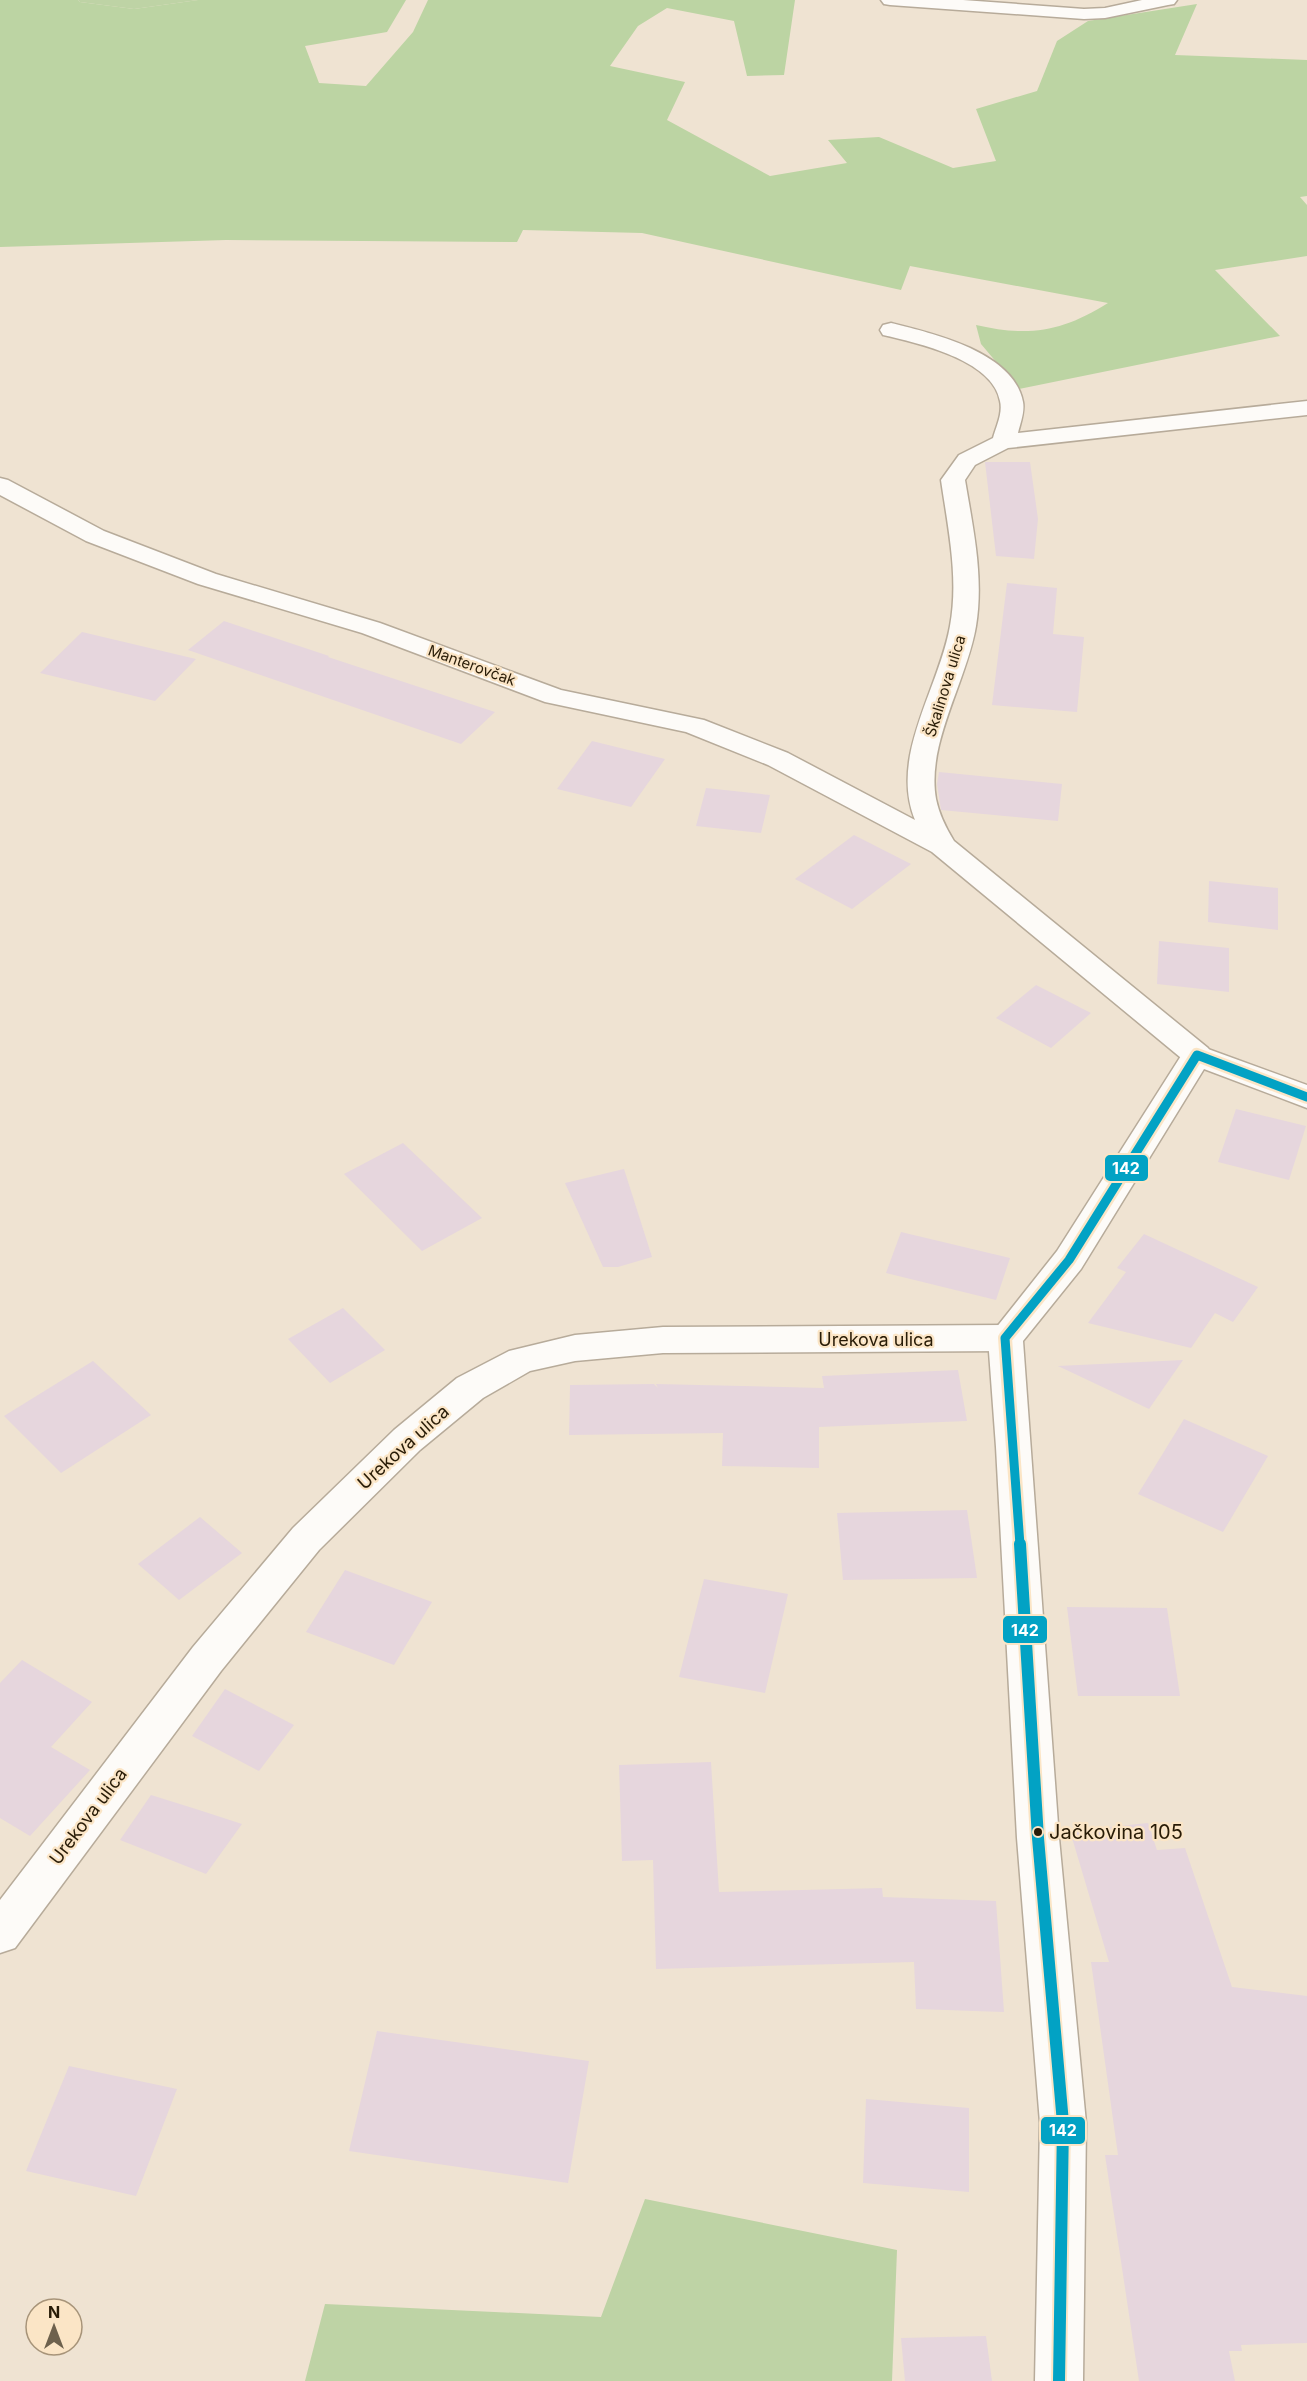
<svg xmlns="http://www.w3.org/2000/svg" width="1307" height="2381" font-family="Inter,sans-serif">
<rect width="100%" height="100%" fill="#efe3d2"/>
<g fill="#bed3a5">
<path d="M 78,0 L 198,0 L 134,9 L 80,2 Z"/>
<path d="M 645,2199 L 897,2250 L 892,2381 L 305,2381 L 325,2304 L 601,2317 Z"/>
</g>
<path fill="#bcd4a3" d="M 0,0 L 78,0 L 80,2 L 134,9 L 198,0 L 406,0 L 387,32 L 305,46 L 319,83 L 366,86 L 413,32 L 428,0 L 795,0 L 784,75 L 747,76 L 734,21 L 667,8 L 638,26 L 610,66 L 685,82 L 667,120 L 770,176 L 847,163 L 828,140 L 879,137 L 953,168 L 996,161 L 976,109 L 1037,91 L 1057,41 L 1088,21 L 1197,4 L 1175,55 L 1307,60 L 1307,196 L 1300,197 L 1307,205 L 1307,256 L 1215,270 L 1280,336 L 1019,389 L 981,344 L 976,325 C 1028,337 1062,332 1108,303 L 910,266 L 901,290 L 642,233 L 523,230 L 517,242 L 226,240 L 0,247 Z"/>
<g fill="#e6d6dd">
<path d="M 985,462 L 1030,462 L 1038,519 L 1034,559 L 996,556 Z"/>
<path d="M 1007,583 L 1057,588 L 1053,634 L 1084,637 L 1077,712 L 992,705 Z"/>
<path d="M 224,621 L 329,656 L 328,657 L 495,712 L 461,744 L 188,650 Z"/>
<path d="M 82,632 L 196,659 L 155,701 L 40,673 Z"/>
<path d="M 592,741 L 665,759 L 631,807 L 557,789 Z"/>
<path d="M 939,772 L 1062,784 L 1058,821 L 941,810 L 937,784 Z"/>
<path d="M 706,788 L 770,795 L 761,833 L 696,826 Z"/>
<path d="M 854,835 L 911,864 L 852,909 L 795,879 Z"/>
<path d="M 1209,881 L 1278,888 L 1278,930 L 1208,922 Z"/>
<path d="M 1159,941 L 1229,948 L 1229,992 L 1157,984 Z"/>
<path d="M 1036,985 L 1091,1013 L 1051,1048 L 996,1018 Z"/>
<path d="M 1236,1109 L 1306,1126 L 1289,1180 L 1218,1162 Z"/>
<path d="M 403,1143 L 482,1218 L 422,1251 L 344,1174 Z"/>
<path d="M 624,1169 L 652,1257 L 618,1267 L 603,1267 L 565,1183 Z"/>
<path d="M 901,1232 L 1010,1258 L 996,1300 L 886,1273 Z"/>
<path d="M 1144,1234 L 1258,1287 L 1233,1322 L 1215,1313 L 1191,1348 L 1088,1323 L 1126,1272 L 1117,1268 Z"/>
<path d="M 343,1308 L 385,1350 L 330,1383 L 288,1339 Z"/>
<path d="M 1183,1360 L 1149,1409 L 1058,1366 Z"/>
<path d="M 93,1361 L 151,1415 L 61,1473 L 4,1416 Z"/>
<path d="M 958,1370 L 967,1421 L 819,1427 L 819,1468 L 722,1466 L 723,1433 L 569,1435 L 570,1385 L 654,1384 L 658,1388 L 656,1384 L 824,1388 L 822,1376 Z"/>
<path d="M 1184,1419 L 1268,1456 L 1223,1532 L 1138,1494 Z"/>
<path d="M 967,1510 L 977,1578 L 843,1580 L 837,1513 Z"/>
<path d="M 200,1517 L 242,1553 L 179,1600 L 138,1564 Z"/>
<path d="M 345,1570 L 432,1602 L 394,1665 L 306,1632 Z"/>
<path d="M 704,1579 L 788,1594 L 765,1693 L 679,1677 Z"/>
<path d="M 1067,1607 L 1167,1608 L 1180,1696 L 1078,1696 Z"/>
<path d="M 22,1660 L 92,1702 L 51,1747 L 90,1770 L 30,1836 L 0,1818 L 0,1683 Z"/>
<path d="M 225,1689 L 294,1725 L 259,1771 L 192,1736 Z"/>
<path d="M 711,1762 L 719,1892 L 882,1888 L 883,1897 L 996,1901 L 1004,2012 L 916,2009 L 914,1962 L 656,1969 L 653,1860 L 622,1861 L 619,1765 Z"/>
<path d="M 151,1795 L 199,1810 L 242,1824 L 206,1874 L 120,1840 Z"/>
<path d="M 1148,1823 L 1157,1850 L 1185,1848 L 1232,1987 L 1307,1996 L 1307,2343 L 1241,2345 L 1242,2351 L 1229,2351 L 1235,2381 L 1139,2381 L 1105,2155 L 1118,2155 L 1091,1962 L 1109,1962 L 1070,1831 Z"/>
<path d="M 377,2031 L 589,2061 L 568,2183 L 349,2151 Z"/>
<path d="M 69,2066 L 177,2089 L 136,2196 L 26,2171 Z"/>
<path d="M 866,2099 L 969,2108 L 969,2192 L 863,2183 Z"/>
<path d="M 986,2336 L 992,2381 L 905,2381 L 901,2338 Z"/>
</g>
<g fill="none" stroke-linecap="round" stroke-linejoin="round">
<g stroke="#b7ab9a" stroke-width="3">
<g id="street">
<path d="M 881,0 L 963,0 L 1084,9 L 1105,8 L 1142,0 L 1177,0 L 1174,4 L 1168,5 L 1105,18 L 1084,19 L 890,5 L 884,4 Z"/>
<path d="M 891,323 C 932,333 1014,352 1023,402 C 1025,412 1020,424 1018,433 L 1307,401 L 1307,415 L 1008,448 L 975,465 L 965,480 C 973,528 984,577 976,626 C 967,681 926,743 936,799 C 939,814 946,828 954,841 L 1208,1048 L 1213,1055 L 1208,1062 L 1197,1065 L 1186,1062 L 932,852 L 768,765 L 686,732 L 545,702 L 362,633 L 198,584 L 86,541 L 0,495 L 0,478 L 8,480 L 104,531 L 216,574 L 380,623 L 561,690 L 704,720 L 788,753 L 915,820 C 889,756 939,689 950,626 C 959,578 948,528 941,480 L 959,455 L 993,438 C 996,427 1003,413 1000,401 C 993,360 918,343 883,335 L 880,330 L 883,325 Z"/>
<path d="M 1005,1325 L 1017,1329 L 1022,1338 L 1017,1347 L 1005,1351 L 663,1353 L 575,1361 L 530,1371 L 483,1398 L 420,1450 L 319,1550 L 221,1671 L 15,1948 L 0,1953 L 0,1900 L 193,1647 L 293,1528 L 394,1430 L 457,1378 L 509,1351 L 575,1335 L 663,1327 Z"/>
</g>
</g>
<g stroke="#b7ab9a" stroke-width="3">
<path id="secondary" d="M 1197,1045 L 1307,1085 L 1307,1108 L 1204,1069 L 1081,1269 L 1023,1341 L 1059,1838 L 1086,2123 L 1083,2381 L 1035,2381 L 1040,2123 L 1017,1838 L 996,1447 L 988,1338 L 1057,1251 L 1186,1048 Z"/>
</g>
<use href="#street" fill="#fdfbf8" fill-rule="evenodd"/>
<use href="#secondary" fill="#fdfbf8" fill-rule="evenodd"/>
<g stroke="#fbe5c6" stroke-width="14">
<path id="bus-1-far1" d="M 1020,1545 L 1005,1338 L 1069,1260 L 1197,1055 L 1307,1097"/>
</g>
<g stroke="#fbe5c6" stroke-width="16">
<path id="bus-1" d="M 1020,1544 L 1038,1838 L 1063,2123 L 1059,2381"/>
</g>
<use href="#bus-1-far1" stroke="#02a2c4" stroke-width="9"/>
<use href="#bus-1" stroke="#02a2c4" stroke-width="12"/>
</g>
<circle fill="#281b06" stroke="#fbe5c6" stroke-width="2" cx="1038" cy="1832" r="5"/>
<g text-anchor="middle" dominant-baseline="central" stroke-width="4.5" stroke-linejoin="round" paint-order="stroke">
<g font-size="15" fill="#281b06" stroke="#fbe5c6">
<text transform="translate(472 665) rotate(20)">Manterovčak</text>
<text transform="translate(945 686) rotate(-73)">Škalinova ulica</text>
</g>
<g font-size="18" fill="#281b06" stroke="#fbe5c6">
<text x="876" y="1339">Urekova ulica</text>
<text transform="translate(403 1447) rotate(-42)">Urekova ulica</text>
<text transform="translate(88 1816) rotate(-53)">Urekova ulica</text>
</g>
<g font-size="20" fill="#281b06" stroke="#fbe5c6" text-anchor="start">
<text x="1049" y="1832">Jačkovina 105</text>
</g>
</g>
<g stroke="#fbe5c6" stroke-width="2">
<rect x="1104" y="1154" width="45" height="28" rx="6" fill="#02a2c4"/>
<rect x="1002" y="1615" width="46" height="29" rx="6" fill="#02a2c4"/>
<rect x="1040" y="2116" width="46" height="29" rx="6" fill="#02a2c4"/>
</g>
<g font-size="16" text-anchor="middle" font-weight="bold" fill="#fff">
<text x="1126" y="1174">142</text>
<text x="1025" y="1636">142</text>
<text x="1063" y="2136">142</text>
</g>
<g transform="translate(54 2327)"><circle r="28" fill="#fbe5c6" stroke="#a79479" stroke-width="1.5"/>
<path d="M0-4.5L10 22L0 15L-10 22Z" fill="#6e614d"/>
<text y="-9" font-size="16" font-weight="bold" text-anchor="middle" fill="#281b06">N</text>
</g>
</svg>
